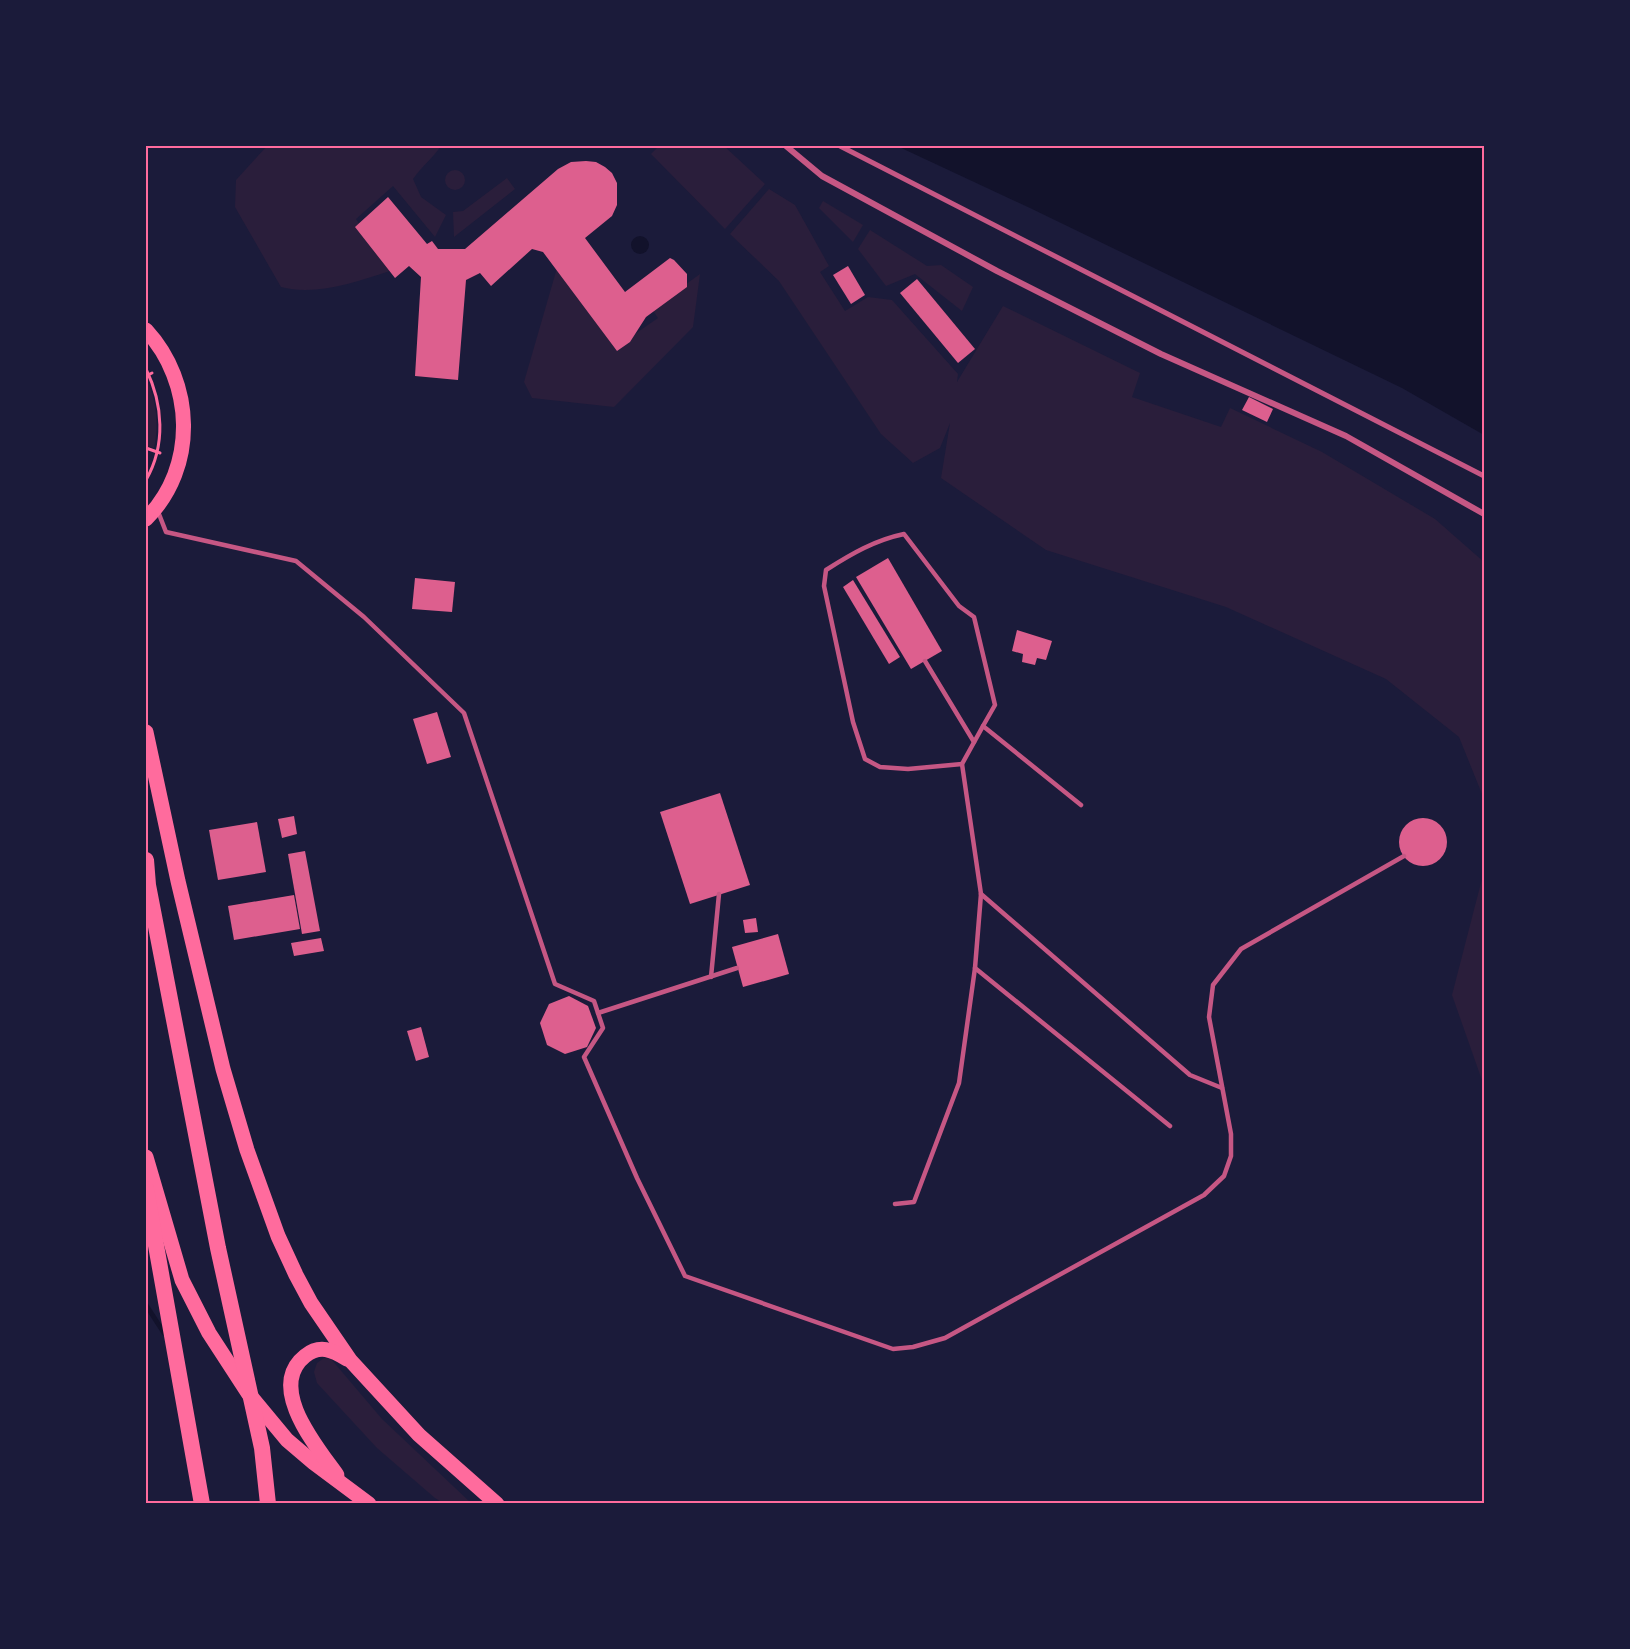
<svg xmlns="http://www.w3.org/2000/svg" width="1630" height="1649" font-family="'Alegreya Sans',sans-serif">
<rect width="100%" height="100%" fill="#1b1b3a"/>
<g fill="#2a1e3b">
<path d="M 267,146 L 441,146 C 433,158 421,167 413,179 L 421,197 L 446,215 L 435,237 L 393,186 L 356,219 L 390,271 C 356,282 316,296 281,287 L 235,207 L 236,180 Z"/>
<path d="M 659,146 L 724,146 L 765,184 L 725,229 L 651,154 Z"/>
<circle cx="455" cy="180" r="10"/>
<path d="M 507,178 L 515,189 L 454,237 L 453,212 L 463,211 Z"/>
<path d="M 769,189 L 795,205 L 829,266 L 820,272 L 845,311 L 868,297 L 892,300 L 958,374 L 957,382 L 1003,306 L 1140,373 L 1132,397 L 1221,427 L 1230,408 L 1322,452 L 1435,519 L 1484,562 L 1484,799 L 1459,737 L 1386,679 L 1226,607 L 1046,550 L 941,478 L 950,423 L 940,448 L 913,463 L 881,434 L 779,281 L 730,234 Z"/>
<path d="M 823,201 L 863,225 L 853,242 L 819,208 Z"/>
<path d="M 870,230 L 927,266 L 941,265 L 973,287 L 962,311 L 915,274 L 886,286 L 858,249 Z"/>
<path d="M 557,268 L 622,343 L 658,318 L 652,309 L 700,274 L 693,327 L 614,407 L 532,398 L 524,382 Z"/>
<path d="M 146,379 C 157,400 159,426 154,448 L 147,446 Z"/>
<path d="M 1484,871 L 1484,1086 L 1452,995 Z"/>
<path d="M 324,1358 L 331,1359 L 382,1419 L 471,1503 L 443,1503 L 435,1498 L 377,1448 L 317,1383 L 314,1372 L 317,1363 Z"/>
</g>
<g fill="#12122b">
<path d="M 897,146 L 1484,146 L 1484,435 L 1402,388 L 1030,208 Z"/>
<circle cx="640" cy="245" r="9"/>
</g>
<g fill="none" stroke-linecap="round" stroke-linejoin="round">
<path stroke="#12122b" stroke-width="5" d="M 146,1305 L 164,1333"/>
</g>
<g fill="#dd5f8e">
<path d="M 586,161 L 596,162 L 605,167 L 612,173 L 617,183 L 617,205 L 612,216 L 585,238 L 625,292 L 670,258 L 674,260 L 687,274 L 687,287 L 646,317 L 630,342 L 617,351 L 543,252 L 532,249 L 491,286 L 480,273 L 466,280 L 458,380 L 415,376 L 421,277 L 409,266 L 395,278 L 355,227 L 388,197 L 427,244 L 432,241 L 438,249 L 465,249 L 558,169 L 571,162 Z"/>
<path d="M 848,266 L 865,295 L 851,304 L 833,275 Z"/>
<path d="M 917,279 L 975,349 L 958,363 L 900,293 Z"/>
<path d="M 1249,397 L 1273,409 L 1267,422 L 1242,410 Z"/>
<path d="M 888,558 L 942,651 L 911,669 L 856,577 Z"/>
<path d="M 415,578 L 455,582 L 452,612 L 412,609 Z"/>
<path d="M 853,580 L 900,657 L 889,664 L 843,587 Z"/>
<path d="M 1017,630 L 1052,641 L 1046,660 L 1037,658 L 1035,665 L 1022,662 L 1023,654 L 1012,651 Z"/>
<path d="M 437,712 L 451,757 L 427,764 L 413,719 Z"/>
<path d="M 720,793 L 750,885 L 690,904 L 660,812 Z"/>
<path d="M 294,816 L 297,834 L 282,838 L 278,819 Z"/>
<circle cx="1423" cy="842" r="24"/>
<path d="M 257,822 L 266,872 L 218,880 L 209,830 Z"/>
<path d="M 305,851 L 320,931 L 302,934 L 288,854 Z"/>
<path d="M 294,895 L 300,929 L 234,940 L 228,906 Z"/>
<path d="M 756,918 L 758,932 L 745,933 L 743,920 Z"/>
<path d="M 778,934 L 789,974 L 743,987 L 732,947 Z"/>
<path d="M 321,938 L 324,951 L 294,956 L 291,943 Z"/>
<path d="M 569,996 L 588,1006 L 596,1028 L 587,1047 L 565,1054 L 547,1045 L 540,1023 L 549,1004 Z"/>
<path d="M 421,1027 L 429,1057 L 416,1061 L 407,1031 Z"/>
</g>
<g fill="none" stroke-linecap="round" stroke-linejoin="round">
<g stroke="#ff6b9d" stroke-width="3">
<path d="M 146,369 C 163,404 166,445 146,480"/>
<path d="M 146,376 L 152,373"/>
<path d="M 146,448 L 160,453"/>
</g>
<g stroke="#c65784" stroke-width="4.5">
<path d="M 157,509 L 166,532 L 296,561 L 364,617 L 464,713 L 555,984 L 594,1001 L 603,1028 L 584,1057 L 637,1178 L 685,1276 L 893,1349 L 913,1347 L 945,1338 L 1204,1195 L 1224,1176 L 1231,1156 L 1231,1134 L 1209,1017 L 1213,985 L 1241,949 L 1404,856"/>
<path d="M 925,661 L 974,742"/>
<path d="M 962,764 L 908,769 L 880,767 L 865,759 L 853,722 L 824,586 L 826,570 C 851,554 875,540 904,534 L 959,606 L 974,617 L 995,705 L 983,726"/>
<path d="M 981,894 L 1190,1075 L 1222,1088"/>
<path d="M 975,968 L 1170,1126"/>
<path d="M 711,977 L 719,894"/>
<path d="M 598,1013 L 737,968"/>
<path d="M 895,1204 L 914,1202 L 959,1083 L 975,968 L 981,894 L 962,764 L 983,726 L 1081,805"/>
</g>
<path stroke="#c65784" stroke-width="5" d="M 840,146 L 1484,476"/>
<path stroke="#c65784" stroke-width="6" d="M 786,146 L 822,176 L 997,271 L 1161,354 L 1346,436 L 1484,514"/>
<g stroke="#ff6b9d" stroke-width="15">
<path d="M 146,330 C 194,382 198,467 146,519"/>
<path d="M 146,732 L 178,881 L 223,1069 L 247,1150 L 278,1236 L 296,1275 L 311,1303 L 350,1360 L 419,1435 L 497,1504"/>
<path d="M 146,1157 L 182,1280 L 209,1333 L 248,1393 L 287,1440 L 314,1463 L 369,1504"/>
<path d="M 337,1475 C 317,1447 266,1387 305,1356 C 320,1344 332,1350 347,1359"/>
</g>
<g stroke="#ff6b9d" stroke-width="16">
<path d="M 146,860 L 148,885 L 218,1248 L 262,1448 L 268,1504"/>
<path d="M 146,1189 L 202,1504"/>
</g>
</g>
<rect width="1630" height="1649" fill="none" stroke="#1b1b3a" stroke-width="294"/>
<rect x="147" y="147" width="1336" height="1355" fill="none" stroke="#ff6b9d" stroke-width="2"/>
</svg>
